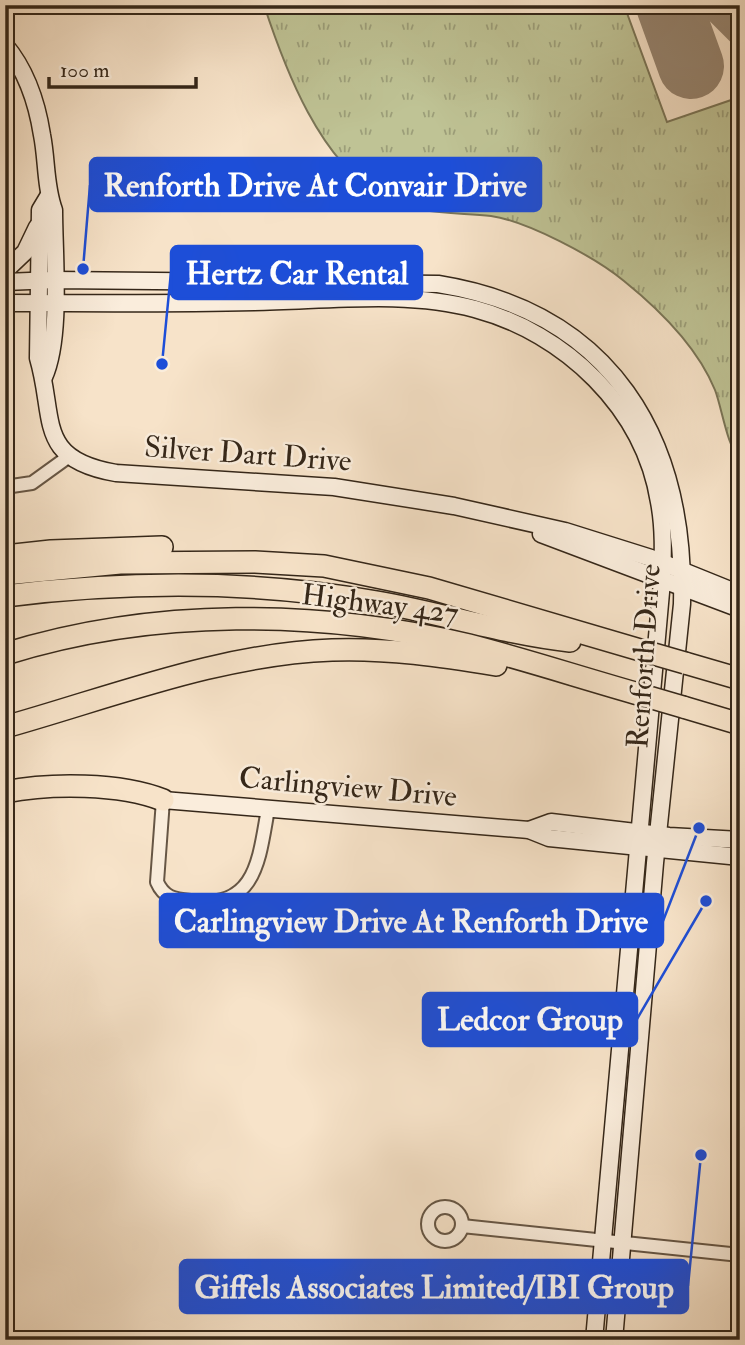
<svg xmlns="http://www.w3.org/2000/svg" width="745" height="1345" font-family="'IM FELL Double Pica',serif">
<defs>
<pattern id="grass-tufts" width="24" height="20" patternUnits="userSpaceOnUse" patternTransform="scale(1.75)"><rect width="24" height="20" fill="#bfc395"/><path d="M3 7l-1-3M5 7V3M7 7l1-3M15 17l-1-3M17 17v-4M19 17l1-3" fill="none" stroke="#9c9e79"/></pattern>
</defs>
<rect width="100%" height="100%" fill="#f7e3c9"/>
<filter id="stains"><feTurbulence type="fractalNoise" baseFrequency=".00286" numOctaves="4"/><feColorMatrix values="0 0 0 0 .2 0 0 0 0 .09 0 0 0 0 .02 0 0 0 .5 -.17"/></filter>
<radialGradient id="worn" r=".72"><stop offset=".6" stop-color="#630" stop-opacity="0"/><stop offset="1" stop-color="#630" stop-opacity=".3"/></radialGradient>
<path fill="url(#grass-tufts)" stroke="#7a7557" stroke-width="2" d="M 264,5 L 624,5 L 667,122 L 740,97 L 740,459 C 727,447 722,408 715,390 C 697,346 660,310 624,281 C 595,257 527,221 491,216 C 454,212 416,215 382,196 C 320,162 285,69 264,5 Z"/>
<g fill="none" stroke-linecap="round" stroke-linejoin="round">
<path stroke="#968571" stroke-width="26" d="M 712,5 L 740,33"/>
<path stroke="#968571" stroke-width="66" d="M 669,5 L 691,66"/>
<g stroke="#665645" stroke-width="16">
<g id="street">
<path d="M 5,487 L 32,483 L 68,457"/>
<path d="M 163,800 L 157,882 C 164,898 174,899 191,901 C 257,910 259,858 268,809"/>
<circle cx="445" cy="1224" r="17"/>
<path d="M 462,1226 L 740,1255"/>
</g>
</g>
<g stroke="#352719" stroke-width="19">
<g id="secondary">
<path d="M 5,45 C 26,70 37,103 42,135 C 47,160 45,186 54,210 C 54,256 62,337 44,377"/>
<path d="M 49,195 L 40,210 L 38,358 C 56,419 35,459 116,473 L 334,487 L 454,506 L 565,531 L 651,558 L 740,594"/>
<path d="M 5,271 L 25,252 L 37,227"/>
<path d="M 5,282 L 54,280 L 438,284 C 611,312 686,437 682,604 L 655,863 L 614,1340"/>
<path d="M 5,303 C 88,303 171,304 254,302 C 325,301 406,290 475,309 C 565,333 644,408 659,502 C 664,528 663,554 662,581 L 594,1340"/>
<path d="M 541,534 L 740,609"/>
<path d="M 163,800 L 529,830 L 549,838 L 740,857"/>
<path d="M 529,830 L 551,822 L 669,836 L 740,840"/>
</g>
</g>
<g stroke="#352719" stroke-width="24">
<g id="highway">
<path d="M 5,556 L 51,551 L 162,547"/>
<path d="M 5,574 L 120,563 L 255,562 L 324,566 L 429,588 L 647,652"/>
<path d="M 5,596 C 129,581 254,580 377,602 C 441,613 505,634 570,641"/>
<path d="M 5,654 C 152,608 319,609 469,645 C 527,660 585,679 642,695"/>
<path d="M 685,663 L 740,679"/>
<path d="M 683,707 L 740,724"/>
<path d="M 5,727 C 112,697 220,654 332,650 C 387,648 442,656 496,665"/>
<path d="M 5,792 C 50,783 120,783 163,800"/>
</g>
</g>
<use href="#street" stroke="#faeddc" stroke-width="12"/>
<use href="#secondary" stroke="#faeddc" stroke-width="16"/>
<use href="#highway" stroke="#f7e3c9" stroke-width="21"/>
<g stroke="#352719" stroke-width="24" stroke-linecap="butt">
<g id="highway-bridge">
<path d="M 647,652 L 685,663"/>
<path d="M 642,695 L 683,707"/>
</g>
</g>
<use href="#highway-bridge" stroke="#f7e3c9" stroke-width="21"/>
</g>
<g text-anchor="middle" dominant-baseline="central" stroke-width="5" stroke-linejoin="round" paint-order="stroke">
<g font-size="30" fill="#352719" stroke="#faeddc">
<text transform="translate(248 454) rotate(4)">Silver Dart Drive</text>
<text transform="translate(380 604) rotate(7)">Highway 427</text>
<text transform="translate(644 656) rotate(-86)">Renforth Drive</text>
<text transform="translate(348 787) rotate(5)">Carlingview Drive</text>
</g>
</g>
<path fill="none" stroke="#1d4ed8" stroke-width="2.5" d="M83 269L90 185M162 364L171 272M699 828L663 921M706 901L637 1019M701 1155L688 1286"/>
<g fill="#1d4ed8" stroke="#faeddc" stroke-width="2.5">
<circle cx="83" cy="269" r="7"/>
<circle cx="162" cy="364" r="7"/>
<circle cx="699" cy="828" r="7"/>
<circle cx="706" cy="901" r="7"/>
<circle cx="701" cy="1155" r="7"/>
</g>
<g fill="#1d4ed8" stroke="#1d4ed8" stroke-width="2.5">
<rect x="90" y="158" width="451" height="53" rx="7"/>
<rect x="171" y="246" width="251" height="53" rx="7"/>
<rect x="160" y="894" width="503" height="53" rx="7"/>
<rect x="423" y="993" width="214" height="53" rx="7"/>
<rect x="180" y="1260" width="508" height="53" rx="7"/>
</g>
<g font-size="32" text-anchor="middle" font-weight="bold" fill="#fff">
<text x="315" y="196">Renforth Drive At Convair Drive</text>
<text x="297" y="284">Hertz Car Rental</text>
<text x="411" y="932">Carlingview Drive At Renforth Drive</text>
<text x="530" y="1030">Ledcor Group</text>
<text x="434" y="1298">Giffels Associates Limited/IBI Group</text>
</g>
<rect width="745" height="1345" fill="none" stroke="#f7e3c9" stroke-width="28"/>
<rect x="7" y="7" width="731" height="1331" fill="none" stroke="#352719" stroke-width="3.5"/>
<rect x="14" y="14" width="717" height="1317" fill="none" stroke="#352719" stroke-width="2"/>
<path d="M49 77v10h147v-10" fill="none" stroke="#352719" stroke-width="3.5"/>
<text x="60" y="77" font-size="21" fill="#352719" stroke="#faeddc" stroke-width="5" paint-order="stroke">100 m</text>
<rect width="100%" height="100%" filter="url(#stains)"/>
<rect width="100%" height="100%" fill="url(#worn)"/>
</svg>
